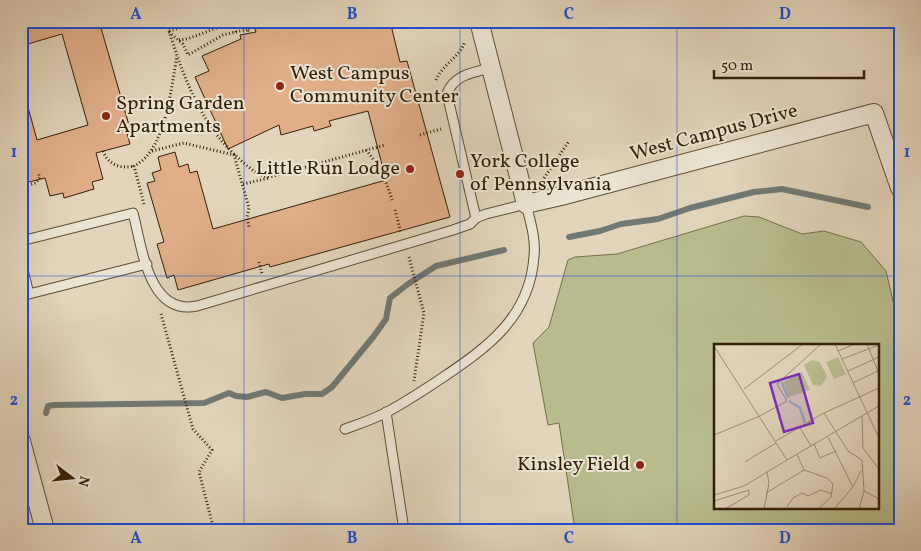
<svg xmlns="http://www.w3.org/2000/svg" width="921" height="551" font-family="Vollkorn,serif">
<rect width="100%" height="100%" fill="#e2d5bb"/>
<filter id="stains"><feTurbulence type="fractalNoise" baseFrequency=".004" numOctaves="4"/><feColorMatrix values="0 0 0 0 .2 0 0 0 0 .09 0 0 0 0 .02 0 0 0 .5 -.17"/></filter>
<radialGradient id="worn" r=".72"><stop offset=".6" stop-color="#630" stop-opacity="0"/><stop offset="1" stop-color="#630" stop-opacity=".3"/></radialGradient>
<path fill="#b8bc8d" stroke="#756e49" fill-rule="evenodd" d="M 744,216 L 759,217 L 802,234 L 824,231 L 861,242 L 886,271 L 900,331 L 900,530 L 575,530 L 559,423 L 548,425 L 533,343 L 549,327 L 568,260 L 575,257 L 617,254 ZM 715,345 L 877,345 L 877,507 L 715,507 Z"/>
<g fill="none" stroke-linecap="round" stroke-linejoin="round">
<g stroke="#717973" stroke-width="6">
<path d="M 569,237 L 600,231 L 621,224 L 658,219 L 690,208 L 754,192 L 782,189 L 868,207"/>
<path d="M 46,413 L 48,406 L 54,405 L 204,403 L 229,393 L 236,396 L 247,397 L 266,392 L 282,398 L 305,394 L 322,394 L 332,387 L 374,336 L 386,319 L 390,298 L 408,284 L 436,266 L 504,250"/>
</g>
</g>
<g fill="#e0af8a" stroke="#321f05">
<path d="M 21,21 L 99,21 L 131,132 L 127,133 L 130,144 L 96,153 L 103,179 L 92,182 L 94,189 L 64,198 L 63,193 L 50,196 L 45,178 L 21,184 L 21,101 L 26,100 L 37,140 L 88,125 L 62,34 L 21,46 Z"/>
<path d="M 283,21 L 390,21 L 400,62 L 407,61 L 450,217 L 270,267 L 269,264 L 178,290 L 174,275 L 167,278 L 157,244 L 164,242 L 147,183 L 155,181 L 152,173 L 161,170 L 158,157 L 175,152 L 179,167 L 188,164 L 190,173 L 197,171 L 213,229 L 386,180 L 368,111 L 329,121 L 331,126 L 314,131 L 313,126 L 281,135 L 279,125 L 228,149 L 195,77 L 209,71 L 202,56 L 241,39 L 240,35 L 256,32 L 255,29 Z"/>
</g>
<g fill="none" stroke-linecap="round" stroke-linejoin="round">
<g stroke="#5e4c32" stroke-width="11">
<g id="service">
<path d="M 476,218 L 447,94 C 453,75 474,72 491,68"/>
<path d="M 21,241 L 133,213 C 142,246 148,316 197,306 L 453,230 L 470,224 L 476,218 L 486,214 L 526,204 C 530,220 536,239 534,256 C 530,317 488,347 442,378 C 424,390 406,402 387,412 C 374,419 359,424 345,429"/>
<path d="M 21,262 L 29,294 L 147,264"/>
<path d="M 386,412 L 404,530"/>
</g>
</g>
<g stroke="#5e4c32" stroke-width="20">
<g id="minor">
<path d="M 479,21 L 526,204 L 561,196 L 874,113 L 900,188"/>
<path d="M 21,441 L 45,530"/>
</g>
</g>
<g stroke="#321f05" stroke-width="3" stroke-dasharray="1 2.5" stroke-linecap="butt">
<path d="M 166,21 L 169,31 L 205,21"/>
<path d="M 248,29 L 255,26 L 254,21"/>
<path d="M 169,31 C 185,81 202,128 244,163 C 252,170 259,176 270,177 L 385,145"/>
<path d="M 169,32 L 183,44 L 188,55 L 223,35 L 248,29 L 248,33"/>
<path d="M 179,40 L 187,39 L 233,22 L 236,32"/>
<path d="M 436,80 C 442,65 460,57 465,41"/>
<path d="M 420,135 L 441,129"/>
<path d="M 366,150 C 379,165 387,182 392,200"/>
<path d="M 103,151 C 108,165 121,169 134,166"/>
<path d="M 152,151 L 184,143 L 234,155 L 249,208 L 247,217 L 249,227"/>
<path d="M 542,181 L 569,141"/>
<path d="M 243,184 L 269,178"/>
<path d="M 21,187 L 36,183 L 40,177 L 38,173"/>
<path d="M 144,204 L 134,166 C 166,151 171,87 177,56"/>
<path d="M 395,210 L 401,233"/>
<path d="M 409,257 L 424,313 L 414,381"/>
<path d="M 259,262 L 262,274"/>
<path d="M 161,314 L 193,429 L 212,450 L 199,472 L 214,530"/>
</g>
<use href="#service" stroke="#ece4d3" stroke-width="9"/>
<use href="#minor" stroke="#ece4d3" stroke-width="18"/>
</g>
<path fill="none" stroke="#1d4ed8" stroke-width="1" stroke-opacity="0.55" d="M 244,21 L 244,530M 460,21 L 460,530M 677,21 L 677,530M 21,276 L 900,276"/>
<g fill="#8f2418" stroke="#ece4d3" stroke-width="2">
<circle cx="280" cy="86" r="5"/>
<circle cx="106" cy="116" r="5"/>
<circle cx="410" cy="169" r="5"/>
<circle cx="460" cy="174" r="5"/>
<circle cx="640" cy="465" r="5"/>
</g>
<g text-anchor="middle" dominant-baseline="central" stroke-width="4" stroke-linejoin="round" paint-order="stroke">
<g font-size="20" fill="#321f05" stroke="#ece4d3" text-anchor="start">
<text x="290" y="74">West Campus<tspan x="290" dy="23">Community Center</tspan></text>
<text x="116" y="104">Spring Garden<tspan x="116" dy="23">Apartments</tspan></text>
<text x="470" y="162">York College<tspan x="470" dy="23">of Pennsylvania</tspan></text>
<text x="400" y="169" text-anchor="end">Little Run Lodge</text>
<text x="630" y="465" text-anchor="end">Kinsley Field</text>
</g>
<g font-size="20" fill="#321f05" stroke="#ece4d3">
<text transform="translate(714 133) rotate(-15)">West Campus Drive</text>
</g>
</g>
<g transform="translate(714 344)">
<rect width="165" height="165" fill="#e2d5bb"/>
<path d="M 124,13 L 132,30 L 120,35 L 112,18 ZM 98,16 L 106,18 L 113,33 L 107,42 L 99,41 L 90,21 ZM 88,28 L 96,46 L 75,53 L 70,38 Z" fill="#b8bc8d"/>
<path fill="none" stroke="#9bb5bc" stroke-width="2.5" d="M 68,38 L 74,54M 75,57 L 86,64 L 91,79"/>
<path fill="none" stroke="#9c8c72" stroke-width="1" d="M 121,0 L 165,94M 153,0 L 165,30M 0,2 L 73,116 L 165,62M 124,7 L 141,0M 128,15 L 165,1M 134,27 L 165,13M 139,39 L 164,27M 30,45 L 89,0M 110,69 L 134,107 L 148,116 L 150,147 L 145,165M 148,72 L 149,104 L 165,125M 86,84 L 97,102M 0,91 L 46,72 L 73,57 L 63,40 L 107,0M 114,93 L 139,143M 62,97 L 110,69 L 165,44M 100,100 L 106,114 L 122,107M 83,110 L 90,126 L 113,134 L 119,140 L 117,153 L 104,165M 31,118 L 62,99M 150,147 L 165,155M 52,149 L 90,126M 0,151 L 30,142 L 73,116M 0,157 L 35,146 L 35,151 L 11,165M 73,163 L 79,154 L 88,149 L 94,152 L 107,146 L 118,150M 50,165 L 55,139 L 53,128M 59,165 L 76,165M 120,165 L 139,143 L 147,127"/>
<path fill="#7b2cbf" fill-opacity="0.15" stroke="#7b2cbf" stroke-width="2.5" d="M 85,30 L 99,79 L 70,88 L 56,39 Z"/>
<rect width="165" height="165" fill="none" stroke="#321f05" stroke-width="2.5"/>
</g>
<rect width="921" height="551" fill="none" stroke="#e2d5bb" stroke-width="55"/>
<g transform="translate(72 478) rotate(106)" stroke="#ece4d3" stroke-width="4" paint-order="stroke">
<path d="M0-4L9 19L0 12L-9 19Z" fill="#321f05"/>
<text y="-8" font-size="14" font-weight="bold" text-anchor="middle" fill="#321f05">N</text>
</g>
<path d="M714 70v8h150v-8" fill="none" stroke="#321f05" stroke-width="2.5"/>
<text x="721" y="70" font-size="15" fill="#321f05" stroke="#ece4d3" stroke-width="4" paint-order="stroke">50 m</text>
<rect x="28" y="28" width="866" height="496" fill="none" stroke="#1d4ed8" stroke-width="2"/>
<g font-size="16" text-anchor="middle" font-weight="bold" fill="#1d4ed8">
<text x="136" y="19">A</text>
<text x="352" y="19">B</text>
<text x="569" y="19">C</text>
<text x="785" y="19">D</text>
<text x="14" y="157">1</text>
<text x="907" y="157">1</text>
<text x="14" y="405">2</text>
<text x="907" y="405">2</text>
<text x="136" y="543">A</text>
<text x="352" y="543">B</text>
<text x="569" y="543">C</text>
<text x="785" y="543">D</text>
</g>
<rect width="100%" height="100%" filter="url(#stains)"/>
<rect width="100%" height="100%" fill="url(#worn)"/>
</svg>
